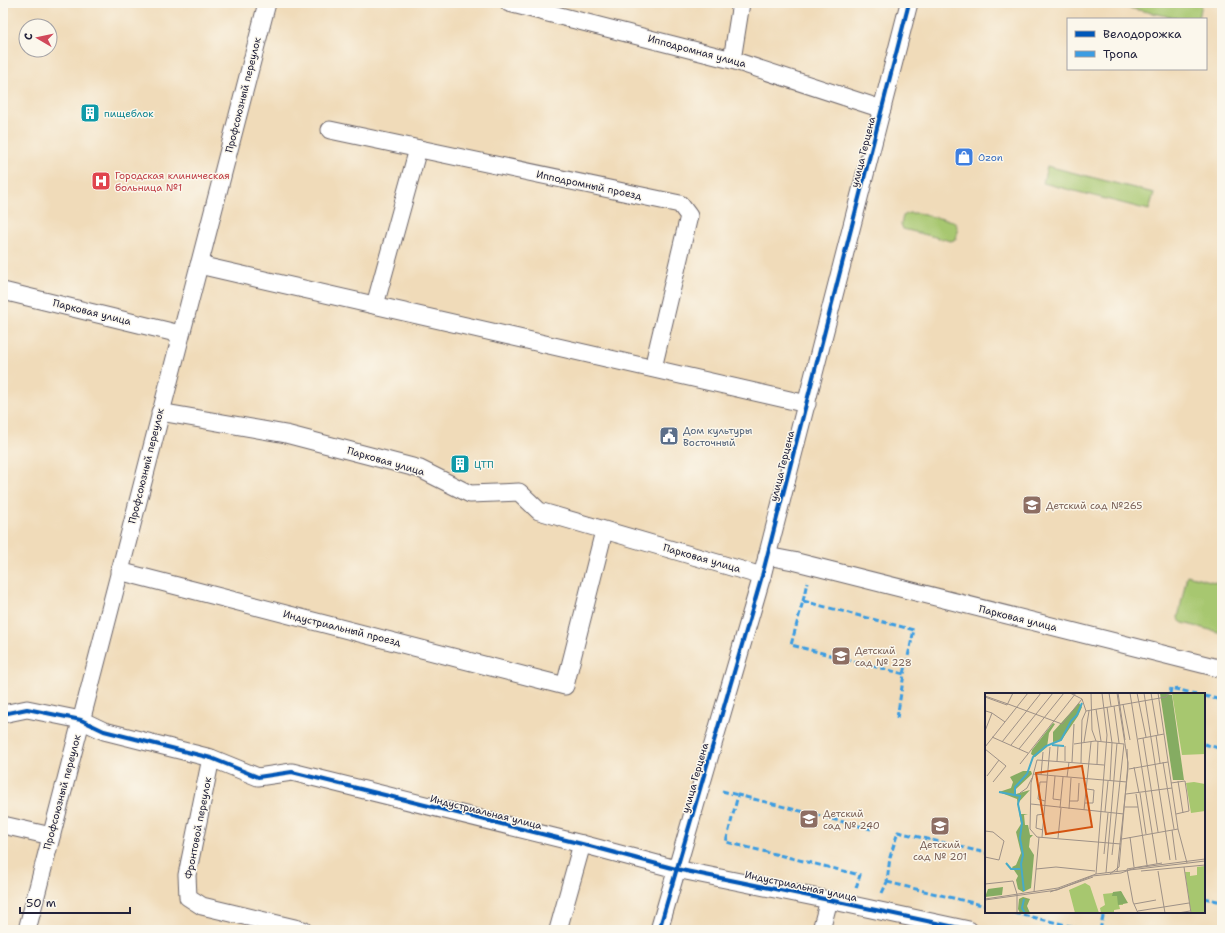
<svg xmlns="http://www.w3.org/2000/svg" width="1225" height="933" font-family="'Shantell Sans',sans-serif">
<rect width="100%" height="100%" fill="#fbf7ec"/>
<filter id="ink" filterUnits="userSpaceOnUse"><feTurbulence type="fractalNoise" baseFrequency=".025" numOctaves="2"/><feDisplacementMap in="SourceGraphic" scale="8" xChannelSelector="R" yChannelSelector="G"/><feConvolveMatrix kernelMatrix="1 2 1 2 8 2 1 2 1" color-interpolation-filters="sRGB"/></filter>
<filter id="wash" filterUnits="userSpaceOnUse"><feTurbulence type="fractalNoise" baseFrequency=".012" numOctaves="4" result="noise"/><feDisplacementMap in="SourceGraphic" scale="16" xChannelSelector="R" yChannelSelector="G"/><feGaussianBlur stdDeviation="0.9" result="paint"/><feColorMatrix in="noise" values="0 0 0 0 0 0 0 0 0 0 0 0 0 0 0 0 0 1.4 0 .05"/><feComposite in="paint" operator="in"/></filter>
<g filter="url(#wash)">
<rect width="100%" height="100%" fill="#f0dbb9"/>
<g fill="#a7c76f" stroke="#647455">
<path d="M 1116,3 L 1202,3 L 1199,19 L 1180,19 L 1115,5 Z"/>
<path d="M 1047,166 L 1154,193 L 1149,210 L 1043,183 Z"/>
<path d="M 909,213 L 915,213 L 953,221 C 959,227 958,231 956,239 L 951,241 L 903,229 L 901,224 L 903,216 Z"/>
<path d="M 1187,575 L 1222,584 L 1222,633 L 1183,623 L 1180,621 L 1178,618 Z"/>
</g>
</g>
<g filter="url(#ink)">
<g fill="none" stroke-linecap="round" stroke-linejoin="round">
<g stroke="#6a6367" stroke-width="19">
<g id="minor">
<path d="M 509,3 L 732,60 L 882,109"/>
<path d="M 732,60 L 741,3"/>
<path d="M 330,130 L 680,204 L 689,216 L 653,368"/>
<path d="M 199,265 L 807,404"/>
<path d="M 3,291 L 180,334"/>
<path d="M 375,305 L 418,149"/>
<path d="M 160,412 L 286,434 L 420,469 L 470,494 L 519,492 L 539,511 L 762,576"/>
<path d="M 767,556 L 793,561 L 1222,669"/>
<path d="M 119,571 L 565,686 L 604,531"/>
<path d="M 3,714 L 27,709 L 81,720 L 104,731 L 211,758 L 258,777 L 292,772 L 582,844 L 676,869 L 829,900 L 969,930"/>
<path d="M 211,758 L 187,875 L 188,897 L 202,906 L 303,930"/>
<path d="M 3,825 L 51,836"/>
<path d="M 27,930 L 267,3"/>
<path d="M 558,930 L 582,844"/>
<path d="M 659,930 L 762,576 L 909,3"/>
<path d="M 821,930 L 829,900"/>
</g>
</g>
<use href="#minor" stroke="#fff" stroke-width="17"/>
<g stroke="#3c9ce2" stroke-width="3" stroke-dasharray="6 3" stroke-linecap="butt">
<path d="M 803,601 L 807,582"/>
<path d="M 1170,694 L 1171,688 L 1196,694"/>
<path d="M 1204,696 L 1222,700"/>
<path d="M 897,718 L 904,674 L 791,645 L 803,601 L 914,630 L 904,674"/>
<path d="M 1204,744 L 1222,749"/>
<path d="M 722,791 L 738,795"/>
<path d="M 887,882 L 986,906"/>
<path d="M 856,888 L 860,875 L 726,842 L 738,795 L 871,829"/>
<path d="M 882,893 L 887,882 L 890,857 L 898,832 L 986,853"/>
<path d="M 1204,898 L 1222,902"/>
<path d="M 1014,913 L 1088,930"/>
<path d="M 1100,930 L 1104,912"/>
</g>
<g stroke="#fbf7ec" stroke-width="6">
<g id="cycleway">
<path d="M 3,714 L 27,709 L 81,720 L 104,731 L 211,758 L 258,777 L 292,772 L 582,844 L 676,869 L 829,900 L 969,930"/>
<path d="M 659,930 L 762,576 L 909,3"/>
</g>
</g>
<use href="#cycleway" stroke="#0057b8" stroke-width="4"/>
</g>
</g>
<defs>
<g id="building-square" transform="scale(1)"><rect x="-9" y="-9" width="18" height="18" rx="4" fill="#0f9aa8" stroke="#fbf7ec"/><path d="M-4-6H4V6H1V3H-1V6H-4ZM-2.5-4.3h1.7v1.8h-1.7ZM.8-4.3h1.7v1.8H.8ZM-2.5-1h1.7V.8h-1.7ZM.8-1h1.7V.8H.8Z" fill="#fff"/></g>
<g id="shop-square" transform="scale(1)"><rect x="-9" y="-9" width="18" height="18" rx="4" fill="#3f7fe0" stroke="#fbf7ec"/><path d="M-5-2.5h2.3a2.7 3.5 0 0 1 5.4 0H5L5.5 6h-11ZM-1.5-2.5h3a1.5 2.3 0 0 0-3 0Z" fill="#fff"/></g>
<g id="hospital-square" transform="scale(1)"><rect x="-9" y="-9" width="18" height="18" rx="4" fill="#e0444e" stroke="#fbf7ec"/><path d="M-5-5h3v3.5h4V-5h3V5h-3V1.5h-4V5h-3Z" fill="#fff"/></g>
<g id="civic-square" transform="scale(1)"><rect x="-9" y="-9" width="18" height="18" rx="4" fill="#5c6f8a" stroke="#fbf7ec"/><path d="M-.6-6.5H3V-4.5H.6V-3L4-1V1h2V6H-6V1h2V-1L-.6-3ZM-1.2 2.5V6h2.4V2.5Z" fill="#fff"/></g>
<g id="school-square" transform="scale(1)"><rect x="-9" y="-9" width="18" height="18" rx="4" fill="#8d6e63" stroke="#fbf7ec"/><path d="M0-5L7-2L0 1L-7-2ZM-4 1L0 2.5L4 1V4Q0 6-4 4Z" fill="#fff"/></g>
</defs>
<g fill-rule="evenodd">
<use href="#building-square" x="90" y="113"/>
<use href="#shop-square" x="964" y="157"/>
<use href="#hospital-square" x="101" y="181"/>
<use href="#civic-square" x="669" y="436"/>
<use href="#building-square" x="460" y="464"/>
<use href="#school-square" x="1032" y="505"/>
<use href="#school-square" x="841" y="656"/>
<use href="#school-square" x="809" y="819"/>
<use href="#school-square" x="940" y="826"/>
</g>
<g text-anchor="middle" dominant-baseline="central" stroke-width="3" stroke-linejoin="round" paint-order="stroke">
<g font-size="10" fill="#22223b" stroke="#fbf7ec">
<text transform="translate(697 51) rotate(15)">Ипподромная улица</text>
<text transform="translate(243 95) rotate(-76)">Профсоюзный переулок</text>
<text transform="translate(863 152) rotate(-76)">улица Герцена</text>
<text transform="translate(589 185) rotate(12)">Ипподромный проезд</text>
<text transform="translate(92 312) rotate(14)">Парковая улица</text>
<text transform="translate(386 461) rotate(16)">Парковая улица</text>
<text transform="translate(146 466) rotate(-76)">Профсоюзный переулок</text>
<text transform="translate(782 466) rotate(-76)">улица Герцена</text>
<text transform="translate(702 558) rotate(16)">Парковая улица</text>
<text transform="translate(1018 618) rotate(14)">Парковая улица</text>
<text transform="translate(342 628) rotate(14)">Индустриальный проезд</text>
<text transform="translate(695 778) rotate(-74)">улица Герцена</text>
<text transform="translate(62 792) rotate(-75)">Профсоюзный переулок</text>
<text transform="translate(486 812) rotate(14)">Индустриальная улица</text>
<text transform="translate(198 828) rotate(-79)">Фронтовой переулок</text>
<text transform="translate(801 886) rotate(12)">Индустриальная улица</text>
</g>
<g font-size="10" fill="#0d838f" stroke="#fbf7ec" text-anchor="start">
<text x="104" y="113">пищеблок</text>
<text x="474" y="464">ЦТП</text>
</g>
<g font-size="10" fill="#366cbe" stroke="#fbf7ec" text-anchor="start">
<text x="978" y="157">Ozon</text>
</g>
<g font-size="10" fill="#be3a42" stroke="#fbf7ec" text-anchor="start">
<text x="115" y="175">Городская клиническая<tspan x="115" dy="12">больница №1</tspan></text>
</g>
<g font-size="10" fill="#4e5e75" stroke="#fbf7ec" text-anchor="start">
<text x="683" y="430">Дом культуры<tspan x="683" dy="12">Восточный</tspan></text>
</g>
<g font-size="10" fill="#785e54" stroke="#fbf7ec" text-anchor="start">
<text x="1046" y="505">Детский сад №265</text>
<text x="855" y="650">Детский<tspan x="855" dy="12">сад № 228</tspan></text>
<text x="823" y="813">Детский<tspan x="823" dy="12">сад № 240</tspan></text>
<text x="940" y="844" text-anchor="middle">Детский<tspan x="940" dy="12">сад № 201</tspan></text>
</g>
</g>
<g transform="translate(985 693)">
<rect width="220" height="220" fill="#f0dbb9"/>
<path d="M 187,0 L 220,0 L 220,61 L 197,62 ZM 209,89 L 220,91 L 220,118 L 206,120 L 201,90 ZM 220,173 L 220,220 L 206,220 L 200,179 L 205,179 L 205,183 L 212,182 L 212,174 ZM 100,190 L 105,193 L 114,220 L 90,220 L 84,197 ZM 137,199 L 138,212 L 134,212 L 135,216 L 129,217 L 129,220 L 116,220 L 115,215 L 120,212 L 118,201 Z" fill="#a7c76f"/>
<path d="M 175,0 L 187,2 L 199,87 L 188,87 ZM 94,10 L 97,14 L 93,23 L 76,48 L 68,49 L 68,39 ZM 68,30 L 70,31 L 64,40 L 62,54 L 50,64 L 46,61 L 47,57 ZM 38,78 L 46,78 L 47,81 L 31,96 L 31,101 L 45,97 L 33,110 L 36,121 L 43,121 L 39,122 L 40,132 L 43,132 L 45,142 L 48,142 L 45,145 L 44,154 L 49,162 L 46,195 L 38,199 L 33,196 L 31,187 L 33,183 L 27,174 L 31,172 L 36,160 L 31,139 L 36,131 L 32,106 L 14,99 L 26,95 L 28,89 L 25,84 ZM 18,194 L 17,202 L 0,204 L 3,196 ZM 136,198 L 143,210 L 133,212 L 132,203 L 127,203 L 128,199 ZM 38,204 L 45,206 L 42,213 L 45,220 L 35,220 L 33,216 L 34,206 Z" fill="#85ac62"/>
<path fill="none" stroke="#47abc7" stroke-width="2" d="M 67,52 L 79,53M 14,99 L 35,103 L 33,111 L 37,130 L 35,145 L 38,162 L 36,171 L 39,198M 30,102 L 30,94 L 42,81 L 48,64 L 61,53 L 76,47 L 86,28 L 92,22 L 97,10M 21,170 L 26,176 L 35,176M 39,206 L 37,215 L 40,220"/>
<path fill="none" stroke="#9e9187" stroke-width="1" d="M 85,0 L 97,6M 106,0 L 107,37 L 111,48M 124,0 L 126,13M 133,0 L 140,47M 145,0 L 172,171M 152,0 L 161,44M 159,0 L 185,167M 166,0 L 173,42M 173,0 L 193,136 L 202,170M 0,3 L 23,11M 0,4 L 22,12 L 28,0M 23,11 L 77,31 L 97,6M 138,11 L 145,47M 129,13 L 134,50M 122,14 L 127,50 L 125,88M 111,16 L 116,48M 101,18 L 181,4 L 184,0M 0,21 L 1,18 L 7,20 L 20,29M 0,38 L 7,20M 171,42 L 175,70M 7,44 L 43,60M 158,45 L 173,139M 153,46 L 179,41M 17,49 L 56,0M 99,49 L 104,18M 89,51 L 110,48 L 139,51 L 127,162M 26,52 L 68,0M 0,54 L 43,0M 0,56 L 21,73 L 8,89M 34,56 L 79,0M 72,68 L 73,53M 80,68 L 80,53M 87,69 L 89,31M 178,69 L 189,136M 96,70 L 97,27 L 101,18 L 97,6M 35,71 L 91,0M 112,71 L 113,48M 119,72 L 52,67 L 46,90 L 45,136 L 52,144 L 136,151M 149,74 L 154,100M 144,76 L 183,69M 48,81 L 142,89M 56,82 L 58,59M 2,83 L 14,67M 70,83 L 68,106 L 76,107M 82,84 L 84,69M 193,88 L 198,120M 186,90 L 200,88 L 202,101 L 204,118 L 191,121M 35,100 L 42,95 L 47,85M 155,100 L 161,141M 141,101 L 187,95M 151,101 L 162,172M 60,108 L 53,106 L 55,89 L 62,89M 84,108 L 93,108 L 94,90M 100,110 L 108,110 L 109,97 L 102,96M 46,111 L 139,121M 140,114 L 153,114M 75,115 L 78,84M 84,116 L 86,85M 99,117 L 106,49M 120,119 L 123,88M 58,137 L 51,135 L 52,122 L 59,121M 187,137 L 191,167M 0,138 L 8,139 L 19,148 L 14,167 L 0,164M 57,144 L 65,54M 145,144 L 149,174M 73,145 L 76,115M 137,146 L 193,136M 119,161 L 123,120M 199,174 L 206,220M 51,176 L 71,174 L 110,178M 156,178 L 220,172M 173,178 L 180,220M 132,179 L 143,76 L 142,56M 121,180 L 132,50M 111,181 L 122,42 L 117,0M 125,181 L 134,174 L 143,70 L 132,0M 0,191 L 28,188 L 32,201M 49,199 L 54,144M 65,199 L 108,184M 0,206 L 73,195 L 111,181 L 220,168M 0,207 L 72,197 L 107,183 L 136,180 L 150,175 L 220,166M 149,211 L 171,207M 153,218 L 204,210M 32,220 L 32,201M 153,220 L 148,209 L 142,176 L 177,170M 193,220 L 205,218"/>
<path fill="#d45411" fill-opacity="0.15" stroke="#d45411" stroke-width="2" d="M 97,73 L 107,134 L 61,141 L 51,80 Z"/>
<rect width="220" height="220" fill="none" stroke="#22223b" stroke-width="2"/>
</g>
<rect width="1225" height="933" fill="none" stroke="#fbf7ec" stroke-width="16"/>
<rect x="1067" y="18" width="140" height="52" fill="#fbf7ec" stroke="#a4a2a5"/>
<rect x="1075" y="31" width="20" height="6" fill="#0057b8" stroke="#a4a2a5"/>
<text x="1103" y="38" font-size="12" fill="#22223b">Велодорожка</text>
<rect x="1075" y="51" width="20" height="6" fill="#3c9ce2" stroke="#a4a2a5"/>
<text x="1103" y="58" font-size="12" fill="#22223b">Тропа</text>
<g transform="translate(38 38) rotate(279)"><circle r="19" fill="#fbf7ec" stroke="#a4a2a5"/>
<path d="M0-3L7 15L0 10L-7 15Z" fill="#d1495b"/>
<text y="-6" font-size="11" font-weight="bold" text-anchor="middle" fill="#22223b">С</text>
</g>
<path d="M20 907v6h110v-6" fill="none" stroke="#22223b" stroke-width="2"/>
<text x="26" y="907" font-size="12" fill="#22223b" stroke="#fbf7ec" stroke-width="3" paint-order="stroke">50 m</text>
</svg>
